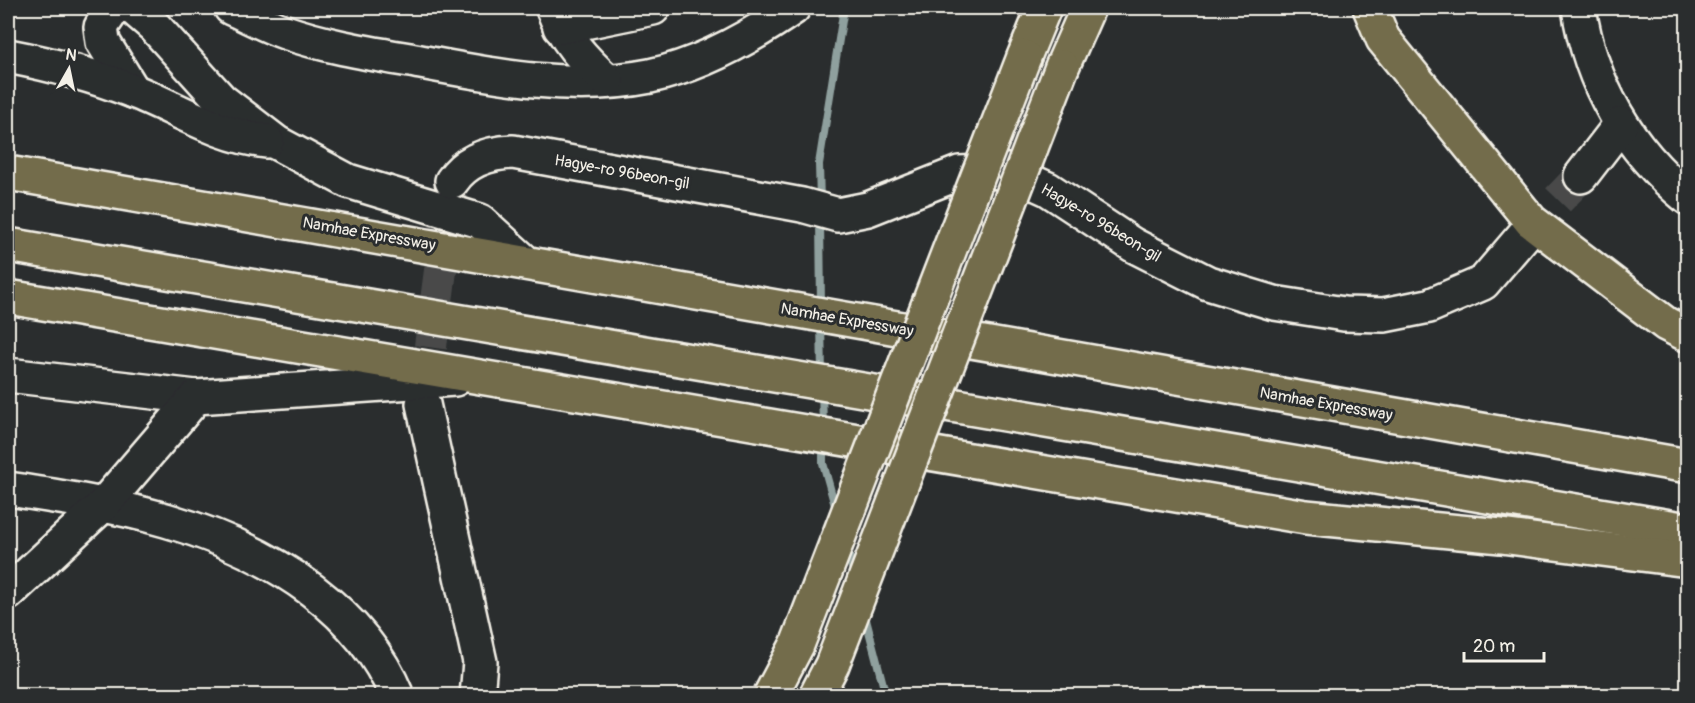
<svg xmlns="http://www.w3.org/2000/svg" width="1695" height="703" font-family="Pangolin,sans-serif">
<rect width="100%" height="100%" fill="#2a2d2e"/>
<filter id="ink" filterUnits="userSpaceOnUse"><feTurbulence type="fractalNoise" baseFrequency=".0167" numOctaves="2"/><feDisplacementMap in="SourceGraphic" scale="12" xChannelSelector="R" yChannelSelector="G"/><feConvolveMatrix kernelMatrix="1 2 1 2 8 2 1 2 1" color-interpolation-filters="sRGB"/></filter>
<g filter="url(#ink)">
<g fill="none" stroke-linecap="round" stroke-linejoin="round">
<g stroke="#8fa09e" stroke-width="8">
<path d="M 820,202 L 819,164 L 844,8"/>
<path d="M 820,218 L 821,307"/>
<path d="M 821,320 L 822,376"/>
<path d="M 822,389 L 823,427"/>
<path d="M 823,443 L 823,463 L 837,513"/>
<path d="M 847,548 L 854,576"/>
<path d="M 864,612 L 886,696"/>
</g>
<g stroke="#484a4a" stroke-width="33" stroke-dasharray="33 16" stroke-linecap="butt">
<path d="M 1524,235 L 1581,176"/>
<path d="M 424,396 L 452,183"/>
</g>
<g stroke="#f4f1e8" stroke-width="38">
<g id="minor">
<path d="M 114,8 L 101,27 L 103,42 L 133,91"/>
<path d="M 133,8 L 154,26 L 221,100 L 277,143 L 348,181 L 480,221 L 524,261"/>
<path d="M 231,8 C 249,16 267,26 285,32 C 325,46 369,53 410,60 C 489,75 570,92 650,76 C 701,65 751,37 793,8"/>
<path d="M 1579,8 C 1590,83 1628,149 1688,198"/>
<path d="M 553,9 C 564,39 584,60 607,81"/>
<path d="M 560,27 L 653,8"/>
<path d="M 8,56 C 50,64 92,75 133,91 C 177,108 218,136 267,141"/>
<path d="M 1581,176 L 1621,124"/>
<path d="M 452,181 C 466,160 488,153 513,152 L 802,205 L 838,215 L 868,209 L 959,173 L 1008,171 L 1048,189 L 1133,245 L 1208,283 L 1274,303 L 1344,314 L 1384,315 L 1429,306 L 1483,283 L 1524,235"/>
<path d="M 8,375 L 196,397"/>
<path d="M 423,404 L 480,662 L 477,696"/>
<path d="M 8,489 C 116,505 222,523 312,590 C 350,619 379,652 397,696"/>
<path d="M 8,593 L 105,503 L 196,397 L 455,379"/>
</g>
</g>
<g stroke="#f4f1e8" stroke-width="38">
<g id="highway">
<path d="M 1370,8 L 1383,39 L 1531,221 L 1666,324 L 1688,335"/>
<path d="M 1024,57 L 1044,8"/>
<path d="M 1062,67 L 1088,8"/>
<path d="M 8,173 L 1688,466"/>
<path d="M 8,245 L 1688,530"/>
<path d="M 8,297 L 1306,517 L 1501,536 L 1688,560"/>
</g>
</g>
<use href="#minor" stroke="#2a2d2e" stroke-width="33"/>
<use href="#highway" stroke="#736c4b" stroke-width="33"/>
<g stroke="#f4f1e8" stroke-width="38" stroke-linecap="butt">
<g id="highway-bridge">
<path d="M 770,696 L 797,645 L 1024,57"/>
<path d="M 816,696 L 832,665 L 1062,67"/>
</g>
</g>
<use href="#highway-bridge" stroke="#736c4b" stroke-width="33"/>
</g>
</g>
<g text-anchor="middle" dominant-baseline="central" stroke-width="6" stroke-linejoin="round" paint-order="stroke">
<g font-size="16" fill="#f4f1e8" stroke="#2a2d2e">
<text transform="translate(622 172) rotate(10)">Hagye-ro 96beon-gil</text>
<text transform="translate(1101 223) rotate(31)">Hagye-ro 96beon-gil</text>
<text transform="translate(369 234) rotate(10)">Namhae Expressway</text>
<text transform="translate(847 320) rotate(10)">Namhae Expressway</text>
<text transform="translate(1326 404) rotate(10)">Namhae Expressway</text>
</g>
</g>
<rect width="1695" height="703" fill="none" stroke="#2a2d2e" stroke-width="30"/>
<rect x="15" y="15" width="1665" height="673" fill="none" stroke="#f4f1e8" stroke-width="2" filter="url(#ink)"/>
<g transform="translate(69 69) rotate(9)" stroke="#2a2d2e" stroke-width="4.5" paint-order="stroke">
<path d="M0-4.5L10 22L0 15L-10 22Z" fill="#f4f1e8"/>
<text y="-9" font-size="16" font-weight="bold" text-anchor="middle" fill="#f4f1e8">N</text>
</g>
<path d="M1464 652v9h80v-9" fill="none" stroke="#f4f1e8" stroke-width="3"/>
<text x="1473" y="652" font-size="18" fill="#f4f1e8" stroke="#2a2d2e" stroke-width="4.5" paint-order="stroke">20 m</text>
</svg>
